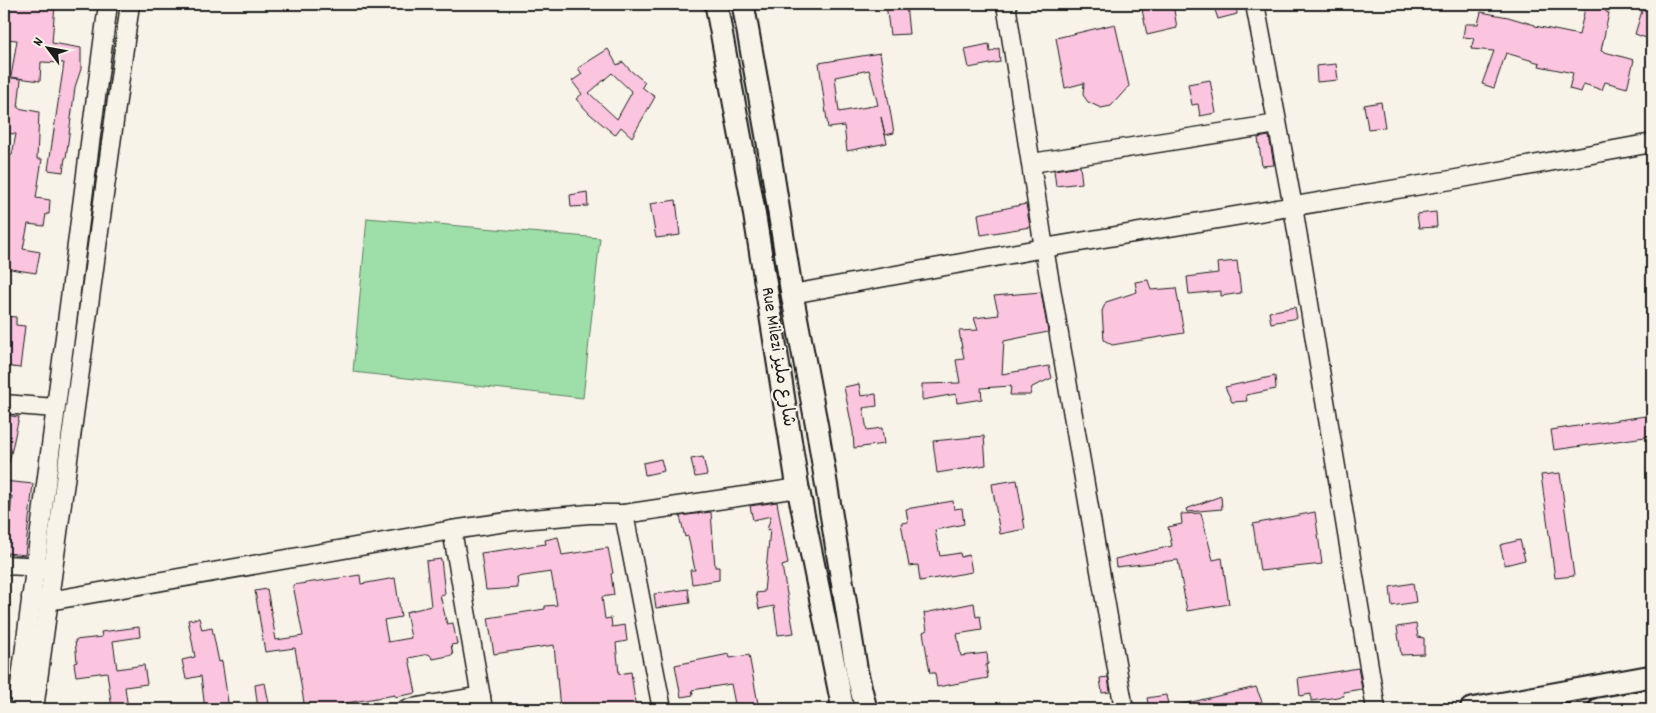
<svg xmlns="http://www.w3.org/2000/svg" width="1656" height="713" font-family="Dekko,'Playpen Sans Arabic',sans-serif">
<rect width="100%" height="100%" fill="#f7f3e8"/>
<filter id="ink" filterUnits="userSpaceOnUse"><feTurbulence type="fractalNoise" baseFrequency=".02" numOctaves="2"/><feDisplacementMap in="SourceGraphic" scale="10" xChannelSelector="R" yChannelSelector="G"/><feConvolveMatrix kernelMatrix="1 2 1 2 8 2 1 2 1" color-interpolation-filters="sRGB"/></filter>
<g filter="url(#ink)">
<path fill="#9edfa9" stroke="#5d7e62" d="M 367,218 L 600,238 L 583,398 L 353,372 Z"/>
<g fill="#fbc5df" stroke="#1c1c1c" fill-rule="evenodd">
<path d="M 4,4 L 55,4 L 52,43 L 81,48 L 81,69 L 75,87 L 66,158 L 65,158 L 63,172 L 48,170 L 64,63 L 41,62 L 40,81 L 11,77 L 17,40 L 4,39 Z"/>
<path d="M 886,4 L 906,4 L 909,34 L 890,35 Z"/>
<path d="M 1141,4 L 1173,4 L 1177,28 L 1147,35 Z"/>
<path d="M 1213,4 L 1236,4 L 1237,14 L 1218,19 Z"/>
<path d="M 1586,4 L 1606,4 L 1606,12 L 1609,13 L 1601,51 L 1634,60 L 1627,88 L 1605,82 L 1602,90 L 1584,84 L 1581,92 L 1569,89 L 1573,73 L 1539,66 L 1540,63 L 1506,53 L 1494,88 L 1482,84 L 1494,51 L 1471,49 L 1474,38 L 1463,37 L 1465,24 L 1478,24 L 1481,12 L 1508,17 L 1535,25 L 1535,26 L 1579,35 Z"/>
<path d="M 1644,4 L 1652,4 L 1652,40 L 1635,34 Z"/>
<path d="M 1115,24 L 1129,86 L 1111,106 L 1101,108 L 1088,102 L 1083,95 L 1084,83 L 1065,88 L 1056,38 Z"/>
<path d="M 989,44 L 990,52 L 999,48 L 1000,62 L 969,68 L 965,49 Z"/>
<path d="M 608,49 L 617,65 L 623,62 L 631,71 L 645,82 L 642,87 L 655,97 L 632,137 L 621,127 L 615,135 L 590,114 L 576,99 L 582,94 L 572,81 L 582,74 L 578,68 ZM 612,73 L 632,92 L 617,119 L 589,93 Z"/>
<path d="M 880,53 L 894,133 L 885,135 L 881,117 L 887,143 L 847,151 L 844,126 L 828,128 L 819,63 ZM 869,70 L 878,105 L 839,112 L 835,77 Z"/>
<path d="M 1336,64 L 1338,80 L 1317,82 L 1316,66 Z"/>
<path d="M 4,77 L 21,79 L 18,108 L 39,112 L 37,159 L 42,159 L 36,198 L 50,200 L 49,214 L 46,214 L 44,226 L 28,224 L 23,249 L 40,252 L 36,273 L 4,268 L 6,250 L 4,249 L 4,155 L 12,155 L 16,134 L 4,133 Z"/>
<path d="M 1210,80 L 1216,113 L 1200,116 L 1198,104 L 1192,105 L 1188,84 Z"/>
<path d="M 1381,102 L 1385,127 L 1368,129 L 1364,105 Z"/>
<path d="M 1269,136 L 1274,165 L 1262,166 L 1258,138 Z"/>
<path d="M 1080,166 L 1082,183 L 1056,186 L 1054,170 Z"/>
<path d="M 587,192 L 588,206 L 571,207 L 570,195 Z"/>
<path d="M 676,200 L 680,235 L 656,238 L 650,204 Z"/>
<path d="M 1026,204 L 1030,227 L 981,235 L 978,214 Z"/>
<path d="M 1436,212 L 1437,227 L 1419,228 L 1417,214 Z"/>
<path d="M 1237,261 L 1241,293 L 1221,296 L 1221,291 L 1189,294 L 1187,277 L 1218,273 L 1217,263 Z"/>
<path d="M 1148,280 L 1151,290 L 1176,288 L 1184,333 L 1112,345 L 1104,340 L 1102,311 L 1106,302 L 1137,292 L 1135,282 Z"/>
<path d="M 1041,292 L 1048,332 L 1004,341 L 1002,374 L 1049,366 L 1052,378 L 1032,387 L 1030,395 L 1010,395 L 1011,386 L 981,388 L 982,399 L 957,403 L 956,394 L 922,400 L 922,384 L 960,383 L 956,360 L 964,359 L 959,331 L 978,330 L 974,318 L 999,315 L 994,296 Z"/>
<path d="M 1295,307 L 1297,318 L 1271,323 L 1269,312 Z"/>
<path d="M 4,316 L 16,317 L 16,325 L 25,326 L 20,368 L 4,366 Z"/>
<path d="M 1275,376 L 1276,389 L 1246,395 L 1247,401 L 1232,402 L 1225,387 Z"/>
<path d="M 859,384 L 861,396 L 876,394 L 877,406 L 863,408 L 867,430 L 882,428 L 884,444 L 854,448 L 853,432 L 844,387 Z"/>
<path d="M 4,415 L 19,417 L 9,463 L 4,462 Z"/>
<path d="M 1652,415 L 1652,436 L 1554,450 L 1551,430 Z"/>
<path d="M 984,436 L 986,465 L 937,473 L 933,441 Z"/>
<path d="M 703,457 L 707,475 L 695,477 L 691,459 Z"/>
<path d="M 661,459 L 664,471 L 645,475 L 643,463 Z"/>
<path d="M 1560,473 L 1574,576 L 1555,578 L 1541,475 Z"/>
<path d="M 1017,480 L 1025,529 L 1000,534 L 992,484 Z"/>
<path d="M 4,481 L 33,484 L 25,555 L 6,553 L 12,496 L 4,495 Z"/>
<path d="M 1221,496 L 1222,509 L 1187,512 L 1186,509 Z"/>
<path d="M 953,501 L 954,509 L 962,508 L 964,524 L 935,530 L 940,556 L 960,553 L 961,557 L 969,555 L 972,572 L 920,581 L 918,565 L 909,566 L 901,523 L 908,522 L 906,509 Z"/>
<path d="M 777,502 L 788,564 L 782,566 L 794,633 L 778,635 L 774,606 L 759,609 L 756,593 L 764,592 L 770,529 L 767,530 L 771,516 L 753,520 L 750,506 Z"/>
<path d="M 711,512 L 715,567 L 719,567 L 719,580 L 692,584 L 690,570 L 695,570 L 688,536 L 685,537 L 680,516 Z"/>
<path d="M 1315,512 L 1322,564 L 1260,571 L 1253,524 Z"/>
<path d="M 1201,513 L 1213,560 L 1222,558 L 1229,604 L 1187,611 L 1178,560 L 1116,567 L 1115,559 L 1172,546 L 1168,527 L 1182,524 L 1181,514 Z"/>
<path d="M 558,537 L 562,555 L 608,548 L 613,573 L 611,574 L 614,595 L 602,597 L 605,619 L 611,618 L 612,627 L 625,625 L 627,641 L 616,643 L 619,674 L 631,672 L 636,709 L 560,709 L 554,645 L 494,654 L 488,618 L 545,609 L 545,606 L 557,605 L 551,572 L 517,577 L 518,588 L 486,590 L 481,553 L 546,544 L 545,540 Z"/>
<path d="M 1520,540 L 1525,560 L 1505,565 L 1500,545 Z"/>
<path d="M 441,559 L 445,594 L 440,595 L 447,624 L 453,623 L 457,644 L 451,645 L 453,655 L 433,659 L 429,654 L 409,658 L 416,693 L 395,697 L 395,695 L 340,704 L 341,708 L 331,709 L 305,709 L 295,648 L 265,652 L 255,591 L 267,589 L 276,640 L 303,636 L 293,585 L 360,575 L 361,584 L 395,578 L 401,617 L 384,620 L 388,642 L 411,638 L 406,612 L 431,606 L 426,561 Z"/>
<path d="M 1413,583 L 1416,602 L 1392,606 L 1390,587 Z"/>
<path d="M 688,589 L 690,603 L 656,608 L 654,594 Z"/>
<path d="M 974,603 L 976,617 L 980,616 L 982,630 L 957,634 L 961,656 L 987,653 L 988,664 L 986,665 L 988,678 L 937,687 L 935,673 L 930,673 L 923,632 L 927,630 L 924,613 Z"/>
<path d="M 199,618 L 202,630 L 212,628 L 219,662 L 222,661 L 229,709 L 205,709 L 201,676 L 186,679 L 182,660 L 195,657 L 188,620 Z"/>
<path d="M 1416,624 L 1418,637 L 1424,638 L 1424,654 L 1401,655 L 1397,627 Z"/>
<path d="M 139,627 L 140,637 L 113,641 L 117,669 L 144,665 L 147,684 L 125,687 L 128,709 L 112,709 L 107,672 L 76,676 L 74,663 L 77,662 L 75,640 L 102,637 L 101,632 Z"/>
<path d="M 729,654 L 730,658 L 749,655 L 759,709 L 736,709 L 731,684 L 692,690 L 693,695 L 681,697 L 675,665 Z"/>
<path d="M 1358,668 L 1362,689 L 1343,692 L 1344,696 L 1311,701 L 1311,694 L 1300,696 L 1298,678 Z"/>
<path d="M 1108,677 L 1110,692 L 1102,693 L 1100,678 Z"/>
<path d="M 265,683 L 270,709 L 258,709 L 255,685 Z"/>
<path d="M 1256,687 L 1263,704 L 1236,709 L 1179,709 L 1179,705 Z"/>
<path d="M 1166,695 L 1169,709 L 1149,709 L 1147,698 Z"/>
</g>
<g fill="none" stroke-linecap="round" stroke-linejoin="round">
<g stroke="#1c1c1c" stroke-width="21">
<g id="minor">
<path d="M 1006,4 L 1044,248 L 1124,709"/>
<path d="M 1255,4 L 1293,207 L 1376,709"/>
<path d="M 1032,163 L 1277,124"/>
<path d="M 792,294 L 1044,248 L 1451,180 L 1652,143"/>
<path d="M 4,404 L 55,408"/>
<path d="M 624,514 L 662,709"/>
<path d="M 452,530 L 483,709"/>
<path d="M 4,565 L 46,567"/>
<path d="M 31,597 L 49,601 L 452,530 L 521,520 L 589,514 L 624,514 L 798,488"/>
<path d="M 17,709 L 108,4"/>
<path d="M 34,709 L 130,4"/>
<path d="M 406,709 L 481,696"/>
</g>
</g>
<g stroke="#1c1c1c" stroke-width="25">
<g id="tertiary">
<path d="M 716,4 L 753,205 L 798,488 L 843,709"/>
<path d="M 743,4 L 768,143 L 792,294 L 817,427 L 857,673 L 866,709"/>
<path d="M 1471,709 L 1652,676"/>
<path d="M 1599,709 L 1652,700"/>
</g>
</g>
<use href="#minor" stroke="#f7f3e8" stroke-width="18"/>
<use href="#tertiary" stroke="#f7f3e8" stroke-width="21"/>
</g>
</g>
<g text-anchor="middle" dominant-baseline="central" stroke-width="4.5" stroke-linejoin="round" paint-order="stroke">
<g font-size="18" fill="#1c1c1c" stroke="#f7f3e8">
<text transform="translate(777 357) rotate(81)">Rue Milezi شارع مليز</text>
</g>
</g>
<rect width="1656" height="713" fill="none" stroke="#f7f3e8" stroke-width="20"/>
<rect x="10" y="10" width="1636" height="693" fill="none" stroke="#1c1c1c" stroke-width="2" filter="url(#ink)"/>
<g transform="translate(48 48) rotate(302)" stroke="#f7f3e8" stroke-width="4" paint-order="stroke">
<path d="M0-4L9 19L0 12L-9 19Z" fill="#1c1c1c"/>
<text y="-8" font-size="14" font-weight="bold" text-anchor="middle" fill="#1c1c1c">N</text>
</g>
</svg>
